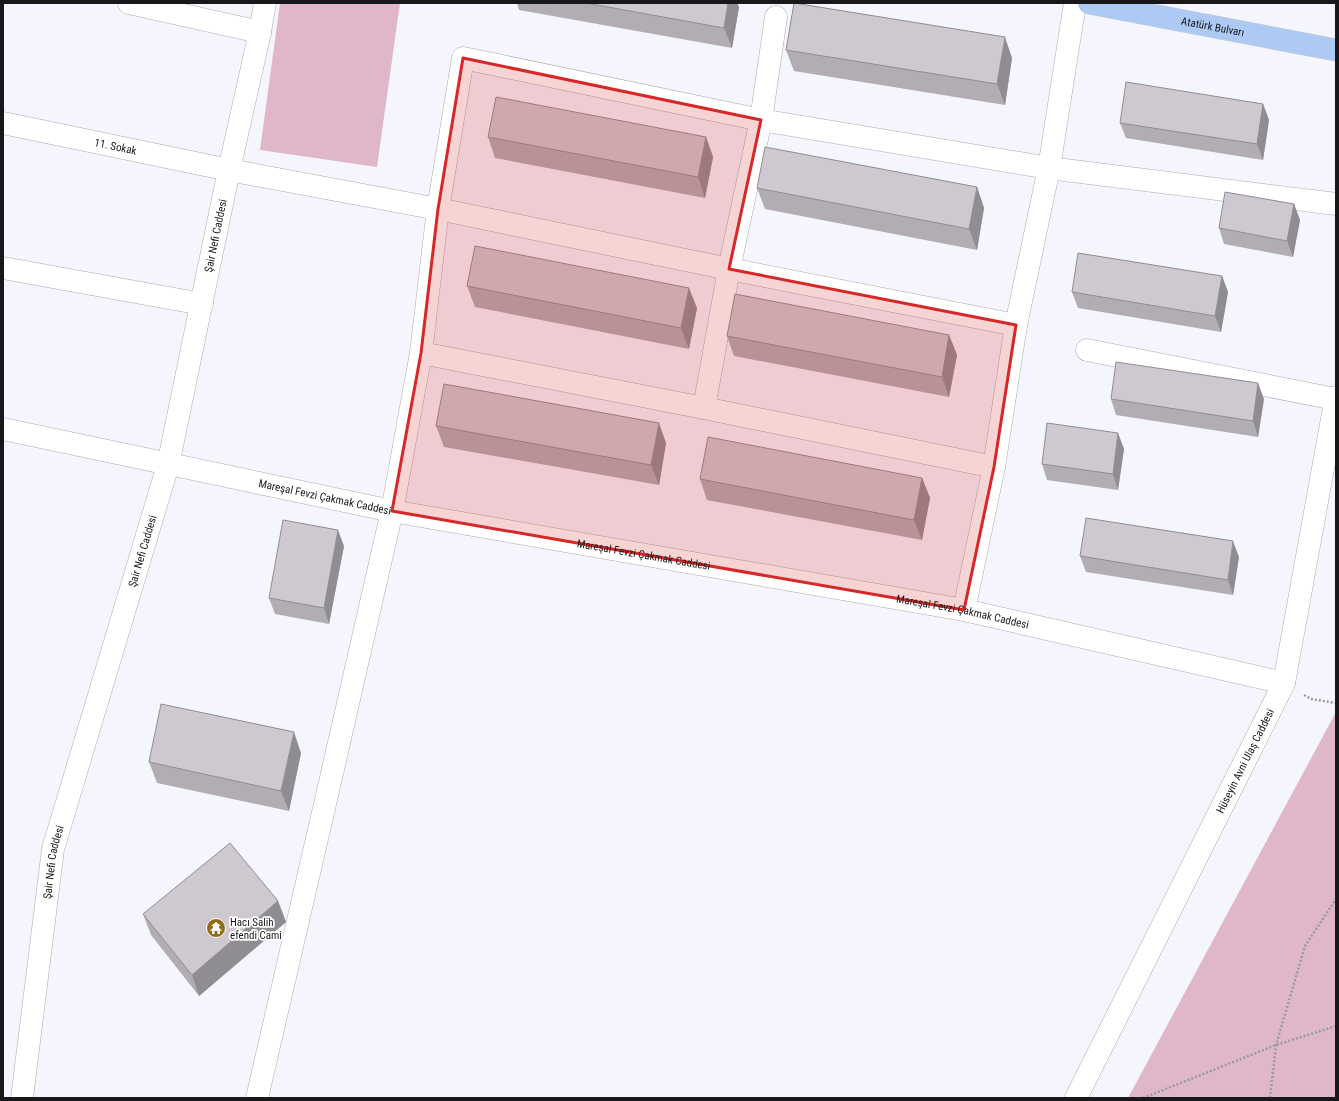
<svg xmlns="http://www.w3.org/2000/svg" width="1339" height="1101" font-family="'Roboto Condensed',sans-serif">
<rect width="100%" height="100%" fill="#f5f5fd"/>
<g fill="#e0b7c9">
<path d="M 280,3 L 400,3 L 377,167 L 260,150 Z"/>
<path d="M 1336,712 L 1336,1098 L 1128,1098 Z"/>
</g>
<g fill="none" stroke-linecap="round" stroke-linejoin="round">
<g stroke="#aaaab1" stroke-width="23">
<g id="minor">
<path d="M 129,3 L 260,32"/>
<path id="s1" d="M 3,123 L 229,170 L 438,209 L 729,269 L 1016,325"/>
<path d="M 3,268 L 202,304"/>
<path d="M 1087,350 L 1335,399"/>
<path d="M 421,353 L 704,408 L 994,467"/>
<path d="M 704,408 L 729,269 L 761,120 L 776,17"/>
<path id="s2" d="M 3,429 L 392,511 L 964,610 L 1284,683"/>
<path d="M 964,610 L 994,467 L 1016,325 L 1049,168 L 1075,3"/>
<path id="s3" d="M 22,1098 L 53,849 L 168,465 L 229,170 L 260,32 L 265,3"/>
<path d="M 257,1098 L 325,804 L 392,511 L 421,353 L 438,209 L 463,58 L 761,120 L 1049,168 L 1336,204"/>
<path id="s4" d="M 1076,1098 L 1284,683 L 1336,397"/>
</g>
</g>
<g stroke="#d1d1d1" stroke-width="23">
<g id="major">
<path id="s5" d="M 1089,3 L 1336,50"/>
</g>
</g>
<g stroke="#9a9aa0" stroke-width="2.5" stroke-dasharray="2 2" stroke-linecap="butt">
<path d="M 1304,695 L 1311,699 L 1336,703"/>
<path d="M 1143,1098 L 1276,1045 L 1336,1026"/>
<path d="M 1270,1098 L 1276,1045 L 1305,946 L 1336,899"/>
</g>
<use href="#minor" stroke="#fff" stroke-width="22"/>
<use href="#major" stroke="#accaf3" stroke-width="22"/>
</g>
<g fill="#b1adb3">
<path d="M 517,3 L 737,3 L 739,7 L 732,48 L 519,10 Z"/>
<path d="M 786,50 L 1012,58 L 1005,105 L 794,71 Z"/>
<path d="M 1263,104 L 1269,120 L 1263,160 L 1126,138 L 1120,123 Z"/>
<path d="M 488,137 L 706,137 L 713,157 L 705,198 L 495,158 Z"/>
<path d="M 977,187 L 984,208 L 977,250 L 765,209 L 757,188 Z"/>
<path d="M 1294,204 L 1300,220 L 1293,257 L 1224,244 L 1219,228 Z"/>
<path d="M 1222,276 L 1228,292 L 1221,332 L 1078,308 L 1072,292 Z"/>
<path d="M 467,286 L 697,308 L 689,349 L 475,307 Z"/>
<path d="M 949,335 L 957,355 L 949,397 L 734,356 L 727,336 Z"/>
<path d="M 1111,399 L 1264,399 L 1258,437 L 1116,415 Z"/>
<path d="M 436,426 L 666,443 L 659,485 L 444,447 Z"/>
<path d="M 1124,449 L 1118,490 L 1047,480 L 1042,464 Z"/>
<path d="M 922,478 L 930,498 L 922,540 L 707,500 L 700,479 Z"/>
<path d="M 344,546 L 329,624 L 275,614 L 269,598 Z"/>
<path d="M 1080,556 L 1239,557 L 1233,595 L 1086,572 Z"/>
<path d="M 301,753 L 289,811 L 157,783 L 149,762 Z"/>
<path d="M 278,901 L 286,922 L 199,996 L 151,935 L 143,914 Z"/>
</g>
<g fill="#908d92">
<path d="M 728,3 L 737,3 L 739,7 L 732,48 L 724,28 Z"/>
<path d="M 1005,37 L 1012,58 L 1005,105 L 997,84 Z"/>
<path d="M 1263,104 L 1269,120 L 1263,160 L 1257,144 Z"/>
<path d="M 706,137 L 713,157 L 705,198 L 698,177 Z"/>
<path d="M 977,187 L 984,208 L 977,250 L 969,229 Z"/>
<path d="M 1294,204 L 1300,220 L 1293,257 L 1287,241 Z"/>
<path d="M 1222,276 L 1228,292 L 1221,332 L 1215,316 Z"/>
<path d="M 689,288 L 697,308 L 689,349 L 681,328 Z"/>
<path d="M 949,335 L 957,355 L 949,397 L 942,377 Z"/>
<path d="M 1258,383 L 1264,399 L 1258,437 L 1253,421 Z"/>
<path d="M 659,423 L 666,443 L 659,485 L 651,465 Z"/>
<path d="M 1118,433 L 1124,449 L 1118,490 L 1113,474 Z"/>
<path d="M 922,478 L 930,498 L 922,540 L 914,520 Z"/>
<path d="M 338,530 L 344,546 L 329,624 L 324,608 Z"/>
<path d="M 1233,541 L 1239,557 L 1233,595 L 1228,580 Z"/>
<path d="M 294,732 L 301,753 L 289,811 L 281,791 Z"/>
<path d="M 278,901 L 286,922 L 199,996 L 192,975 Z"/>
</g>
<g fill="#cec9d0" stroke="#908d92">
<path d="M 586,3 L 728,3 L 724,28 Z"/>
<path d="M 794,3 L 1005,37 L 997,84 L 786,50 Z"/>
<path d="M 1126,82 L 1263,104 L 1257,144 L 1120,123 Z"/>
<path d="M 496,97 L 706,137 L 698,177 L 488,137 Z"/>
<path d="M 765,147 L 977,187 L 969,229 L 757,188 Z"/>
<path d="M 1225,192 L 1294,204 L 1287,241 L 1219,228 Z"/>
<path d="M 475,246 L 689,288 L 681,328 L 467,286 Z"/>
<path d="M 1078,253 L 1222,276 L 1215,316 L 1072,292 Z"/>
<path d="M 735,294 L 949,335 L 942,377 L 727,336 Z"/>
<path d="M 1116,362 L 1258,383 L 1253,421 L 1111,399 Z"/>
<path d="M 444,384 L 659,423 L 651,465 L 436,426 Z"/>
<path d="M 1047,423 L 1118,433 L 1113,474 L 1042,464 Z"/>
<path d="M 708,437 L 922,478 L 914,520 L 700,479 Z"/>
<path d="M 1086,518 L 1233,541 L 1228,580 L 1080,556 Z"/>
<path d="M 283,520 L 338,530 L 324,608 L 269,598 Z"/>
<path d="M 161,704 L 294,732 L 281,791 L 149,762 Z"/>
<path d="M 230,843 L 278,901 L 192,975 L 143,914 Z"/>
</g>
<path fill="#d62828" fill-opacity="0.2" stroke="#d62828" stroke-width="3" stroke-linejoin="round" d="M 463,58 L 761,120 L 729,269 L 1016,325 L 994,467 L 964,610 L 392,511 L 421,353 L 438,209 Z"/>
<defs>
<g id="temple-disc" transform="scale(1)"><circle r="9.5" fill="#936d15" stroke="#fff"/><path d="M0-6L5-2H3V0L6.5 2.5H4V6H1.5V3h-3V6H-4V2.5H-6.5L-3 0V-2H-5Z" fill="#fff"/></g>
</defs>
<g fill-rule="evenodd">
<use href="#temple-disc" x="216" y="928"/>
</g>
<g text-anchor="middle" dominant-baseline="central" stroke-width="3.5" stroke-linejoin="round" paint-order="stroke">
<g font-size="11" fill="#18181b" stroke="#fff">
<text stroke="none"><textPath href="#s5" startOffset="126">Atatürk Bulvarı</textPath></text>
<text stroke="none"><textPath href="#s1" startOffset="115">11. Sokak</textPath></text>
<text stroke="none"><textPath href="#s3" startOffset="886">Şair Nefi Caddesi</textPath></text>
<text stroke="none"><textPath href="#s2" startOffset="329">Mareşal Fevzi Çakmak Caddesi</textPath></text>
<text stroke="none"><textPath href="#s3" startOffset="562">Şair Nefi Caddesi</textPath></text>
<text stroke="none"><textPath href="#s2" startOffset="653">Mareşal Fevzi Çakmak Caddesi</textPath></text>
<text stroke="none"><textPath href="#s2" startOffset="977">Mareşal Fevzi Çakmak Caddesi</textPath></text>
<text stroke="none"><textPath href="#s4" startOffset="377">Hüseyin Avni Ulaş Caddesi</textPath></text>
<text stroke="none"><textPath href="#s3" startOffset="238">Şair Nefi Caddesi</textPath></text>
</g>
<g font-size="11" fill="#18181b" stroke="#fff" text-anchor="start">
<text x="230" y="922">Hacı Salih<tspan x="230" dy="13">efendi Cami</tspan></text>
</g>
</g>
<rect width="1339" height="1101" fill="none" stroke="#18181b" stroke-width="8"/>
</svg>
